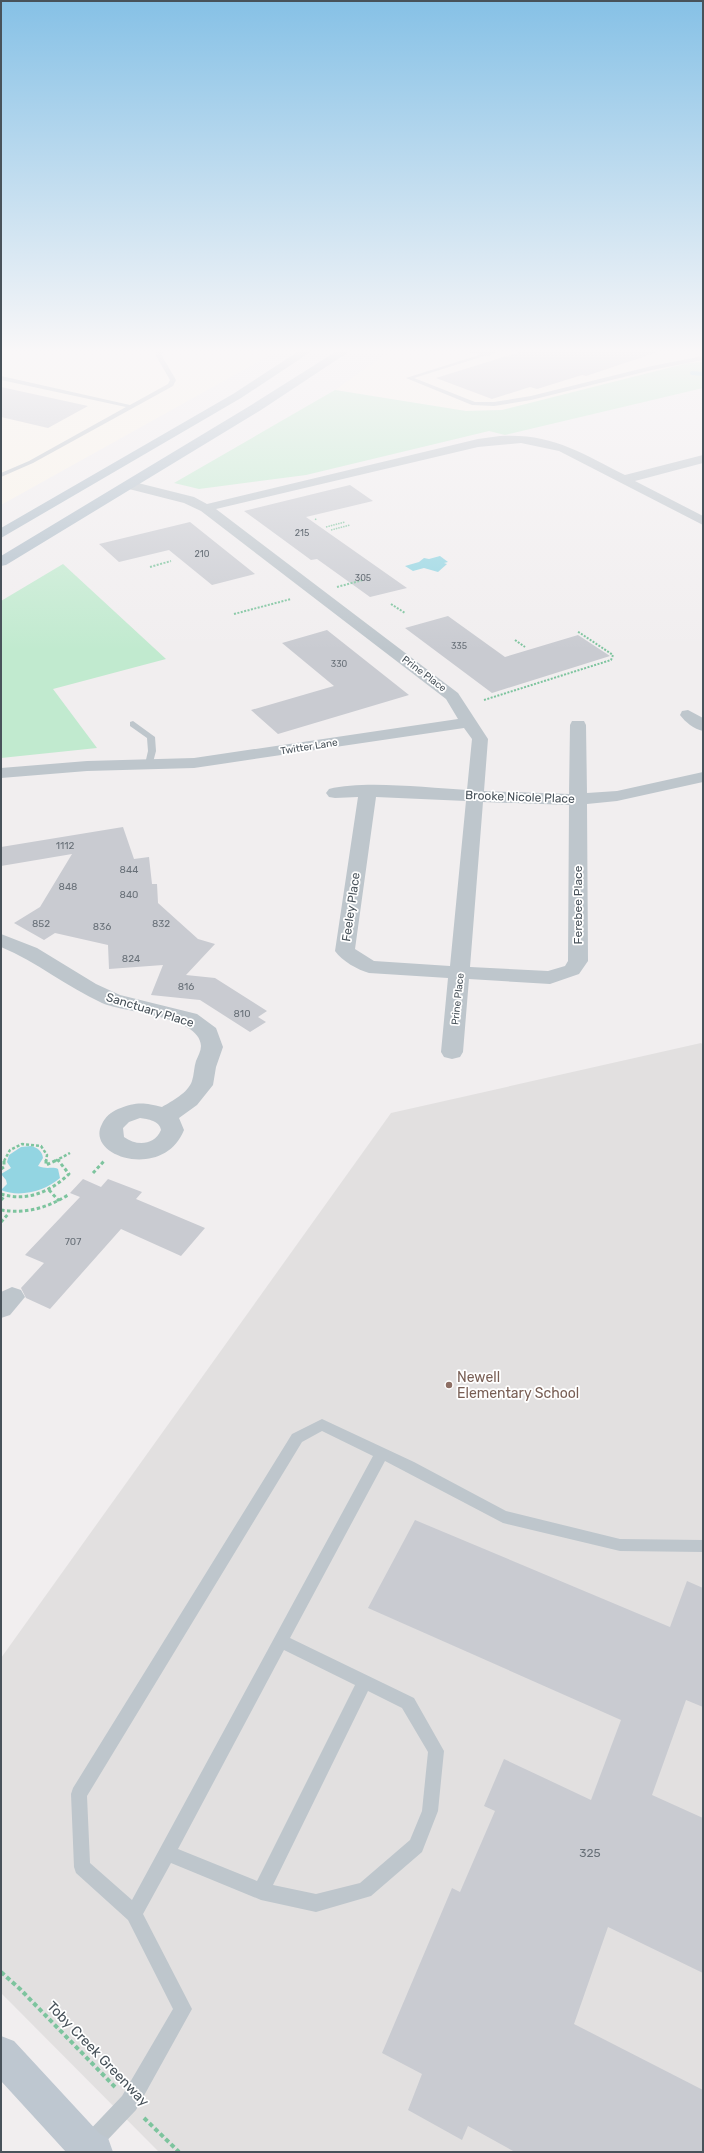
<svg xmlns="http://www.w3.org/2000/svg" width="704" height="2153" font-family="Rubik,sans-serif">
<rect width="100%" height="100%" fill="#f1eeef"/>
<g fill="#faf4e9">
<path d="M 1,349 L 281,349 L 1,505 Z"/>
<path d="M 393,349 L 703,349 L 703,388 L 571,394 L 502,410 L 466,411 L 335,390 Z"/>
</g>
<path fill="#e2e0e0" d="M 701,1043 L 703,1045 L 703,2152 L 159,2152 L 1,1993 L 1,1658 L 391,1113 Z"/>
<g fill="#c1eacf">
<path d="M 703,362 L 703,388 L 505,435 L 489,431 L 306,475 L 199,489 L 174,483 L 335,390 L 466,411 L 502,410 L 688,363 Z"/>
<path d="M 63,564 L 166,659 L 53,689 L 97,748 L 1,758 L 1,601 Z"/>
</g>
<g fill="#93d5e2">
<path d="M 440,556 L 448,562 L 444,563 L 447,564 L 438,572 L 424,568 L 413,571 L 405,566 L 419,562 L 424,558 L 429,559 Z"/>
<path d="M 31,1146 C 38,1148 42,1151 43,1158 L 38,1166 C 48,1170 52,1166 58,1169 L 60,1178 C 45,1191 20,1198 1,1190 L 7,1184 L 6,1180 L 1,1174 L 11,1168 L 7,1162 L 9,1155 L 21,1147 Z"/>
</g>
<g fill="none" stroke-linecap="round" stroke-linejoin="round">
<path stroke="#93d5e2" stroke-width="4" d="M 692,373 L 703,374"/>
</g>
<g fill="#c9cbd1">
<path d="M 529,349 L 658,349 L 658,352 L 586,376 L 582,375 L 537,389 L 530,387 L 492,399 L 436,378 Z"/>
<path d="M 1,387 L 88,406 L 48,428 L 1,417 Z"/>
<path d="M 350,485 L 373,501 L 306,517 L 407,588 L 370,597 L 317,559 L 311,560 L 244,511 Z"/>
<path d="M 190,522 L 255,574 L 212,585 L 169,550 L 119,562 L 99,544 Z"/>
<path d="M 448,616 L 505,657 L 578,635 L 610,656 L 492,693 L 405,628 Z"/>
<path d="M 327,630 L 409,695 L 278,734 L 251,710 L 334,686 L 282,643 Z"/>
<path d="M 123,827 L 134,859 L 149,857 L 152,884 L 157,884 L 158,903 L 198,939 L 215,944 L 186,975 L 215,978 L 267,1011 L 258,1017 L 266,1022 L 250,1032 L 200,1000 L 151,995 L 163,965 L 109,969 L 108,945 L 55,933 L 44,940 L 14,923 L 40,907 L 72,854 L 1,866 L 1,847 Z"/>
<path d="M 83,1179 L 101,1187 L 108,1179 L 142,1192 L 136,1199 L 205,1228 L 181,1256 L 121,1229 L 50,1309 L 26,1298 L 21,1288 L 44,1263 L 25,1255 L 80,1197 L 70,1193 Z"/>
<path d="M 415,1520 L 670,1627 L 687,1581 L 703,1588 L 703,1707 L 686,1700 L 652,1795 L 703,1818 L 703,1973 L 608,1927 L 574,2024 L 703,2090 L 703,2152 L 515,2152 L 468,2126 L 462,2140 L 408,2110 L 422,2074 L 382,2053 L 452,1888 L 460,1892 L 495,1811 L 484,1806 L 504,1759 L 591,1800 L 621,1720 L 368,1608 Z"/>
</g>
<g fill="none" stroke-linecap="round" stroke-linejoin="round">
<g stroke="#7dc49e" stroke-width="1.5" stroke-dasharray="1.5 1" stroke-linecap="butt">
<path d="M 315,519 L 317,520"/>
<path d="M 326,527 L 345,522"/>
<path d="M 331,530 L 350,525"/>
</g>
<g stroke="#7dc49e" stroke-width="2" stroke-dasharray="2 1.5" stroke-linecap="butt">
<path d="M 150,567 L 171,561"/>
<path d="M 337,587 L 363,580"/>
<path d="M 391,604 L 405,613"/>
<path d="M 234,614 L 291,599"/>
<path d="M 515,640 L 525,647"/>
<path d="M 484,700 L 611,660 L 613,655 L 577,631"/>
</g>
<g stroke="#7dc49e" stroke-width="2.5" stroke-dasharray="3 2" stroke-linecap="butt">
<path d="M 58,1159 L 59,1161"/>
<path d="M 4,1161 L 10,1150 L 22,1144 L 41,1146 L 47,1155 L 46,1161"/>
<path d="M 55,1161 L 70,1153"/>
</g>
<g stroke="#7dc49e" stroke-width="3" stroke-dasharray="3.5 2.5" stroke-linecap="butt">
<path d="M 46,1160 L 46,1165 L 57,1160"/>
<path d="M 1,1169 L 4,1167 L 4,1160"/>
<path d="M 93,1173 L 105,1160"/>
<path d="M 49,1190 L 59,1201"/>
<path d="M 1,1194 C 27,1202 50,1192 69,1174 L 58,1160"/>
<path d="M 1,1200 L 5,1196"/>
<path d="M 1,1210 C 26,1214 47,1208 68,1195"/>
<path d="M 1,1222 L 9,1213"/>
</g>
<g stroke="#7dc49e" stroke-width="4" stroke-dasharray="4.5 3" stroke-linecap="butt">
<path d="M 1,1972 L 20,1989 L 115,2087"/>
<path d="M 144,2118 L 179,2152"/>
</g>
<g fill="#bec6cc" fill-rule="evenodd">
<path d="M 160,349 L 166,349 L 162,353 L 162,356 L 176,380 L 173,386 L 33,463 L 1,477 L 1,473 L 29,461 L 126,407 L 1,380 L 1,376 L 130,405 L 168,384 L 170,380 L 156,356 L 156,352 Z"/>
<path d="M 498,349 L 506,349 L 414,378 L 475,402 L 494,402 L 531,396 L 652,366 L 703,356 L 703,360 L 652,370 L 531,400 L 494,406 L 472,405 L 406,378 Z"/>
<path d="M 133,721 L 155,737 L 156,751 L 152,766 L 146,766 L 145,764 L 148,751 L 147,738 L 130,726 L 130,722 Z"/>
<path d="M 322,1419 L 414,1462 L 506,1511 L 620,1539 L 703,1540 L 703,1552 L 620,1551 L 503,1523 L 385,1461 L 290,1638 L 414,1698 L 444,1751 L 438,1811 L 422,1852 L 371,1896 L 316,1912 L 261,1900 L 171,1863 L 143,1914 L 192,2009 L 136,2110 L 97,2151 L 83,2151 L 80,2144 L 83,2137 L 122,2096 L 173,2009 L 128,1920 L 76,1873 L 74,1867 L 71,1794 L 73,1788 L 292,1434 ZM 322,1431 L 373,1456 L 132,1900 L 90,1863 L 87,1796 L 302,1442 ZM 284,1650 L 355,1685 L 257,1881 L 178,1849 ZM 368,1691 L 402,1708 L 428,1752 L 422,1811 L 410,1840 L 360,1883 L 316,1894 L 273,1885 Z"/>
</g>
<g fill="#bec6cc" fill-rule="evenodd">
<path d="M 500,436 C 552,433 581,453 625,475 L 703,455 L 703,463 L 635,481 L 703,516 L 703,525 L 559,451 L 521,443 L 478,447 L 216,509 L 458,693 L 488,739 L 484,791 L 569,794 L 570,725 L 572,721 L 584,721 L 586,725 L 587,793 L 617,791 L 703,772 L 703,782 L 617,801 L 587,804 L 588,961 L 579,974 L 550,984 L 469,979 L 463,1052 L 460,1057 L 452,1059 L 444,1057 L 441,1052 L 448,978 L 369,973 C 358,970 342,961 335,951 L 358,797 L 335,798 L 329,797 L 326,793 L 329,789 C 366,780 427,788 467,790 L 472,739 L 464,728 L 194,768 L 87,771 L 1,778 L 1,768 L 87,761 L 194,758 L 458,719 L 446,699 L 201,511 L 184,503 L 125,488 L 123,485 L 130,481 L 194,497 L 207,504 L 478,439 ZM 376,797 L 466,801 L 450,966 L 374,961 L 355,949 ZM 483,802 L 569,805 L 568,961 L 565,966 L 548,971 L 470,967 Z"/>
<path d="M 688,710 L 703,718 L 703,731 C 694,729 685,722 680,715 L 682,711 Z"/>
<path d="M 1,934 L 37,948 L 96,984 L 120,995 L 197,1014 L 216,1028 L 223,1047 L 216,1067 L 213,1085 L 197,1105 L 179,1118 L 184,1130 C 164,1181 84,1157 102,1124 C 105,1117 111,1112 118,1109 C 136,1102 143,1102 162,1107 C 172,1101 188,1093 192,1081 C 194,1075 194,1067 196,1061 C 198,1056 201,1051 201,1046 C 200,1016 125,1013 102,1003 C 67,987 37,962 1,947 ZM 140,1118 C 148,1119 160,1121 161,1130 C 154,1146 136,1146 124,1137 L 123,1128 L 129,1122 Z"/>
<path d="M 12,1287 L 21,1290 L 25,1297 L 10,1315 L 1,1318 L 1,1292 Z"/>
</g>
<g fill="#bec7d0" fill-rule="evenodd">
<path d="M 461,349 L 492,349 L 495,353 L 489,356 L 462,351 Z"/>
<path d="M 1,2036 L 14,2041 L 100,2134 L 108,2138 L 113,2152 L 66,2152 L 1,2081 Z"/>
</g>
<g fill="#b1bfca" fill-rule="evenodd">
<path d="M 302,349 L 315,349 L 241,398 L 1,538 L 1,528 L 233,394 Z"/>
<path d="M 340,349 L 353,349 L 261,410 L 6,565 L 1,566 L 1,556 L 253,404 Z"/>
</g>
</g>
<linearGradient id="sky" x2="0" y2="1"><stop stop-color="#86c1e6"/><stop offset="0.54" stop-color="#f9f7f8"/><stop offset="1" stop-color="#f9f7f8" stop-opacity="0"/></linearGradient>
<rect width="704" height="650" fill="url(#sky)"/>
<circle fill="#8d6e63" stroke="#fff" stroke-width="1.5" cx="449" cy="1385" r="4"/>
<g text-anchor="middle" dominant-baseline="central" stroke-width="3.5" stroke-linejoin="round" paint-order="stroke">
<g font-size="9" fill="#687078">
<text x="302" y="533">215</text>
<text x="202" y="554">210</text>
<text x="363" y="578">305</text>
<text x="459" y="646">335</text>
<text x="339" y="664">330</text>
</g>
<g font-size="10" fill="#48525a" stroke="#fff">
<text transform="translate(424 674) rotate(37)">Prine Place</text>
<text transform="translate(309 747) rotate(-9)">Twitter Lane</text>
<text transform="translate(458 999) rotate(-84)">Prine Place</text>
</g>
<g font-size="10" fill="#687078">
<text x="65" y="846">1112</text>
<text x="129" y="870">844</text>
<text x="68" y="887">848</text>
<text x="129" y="895">840</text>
<text x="41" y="924">852</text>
<text x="161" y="924">832</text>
<text x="102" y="927">836</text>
<text x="131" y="959">824</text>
<text x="186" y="987">816</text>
<text x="242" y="1014">810</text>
<text x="73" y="1242">707</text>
</g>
<g font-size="12" fill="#48525a" stroke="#fff">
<text transform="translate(520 797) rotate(2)">Brooke Nicole Place</text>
<text transform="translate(578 905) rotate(-90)">Ferebee Place</text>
<text transform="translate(351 907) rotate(-82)">Feeley Place</text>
<text transform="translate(150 1010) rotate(17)">Sanctuary Place</text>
</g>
<g font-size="12" fill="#687078">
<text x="590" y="1853">325</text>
</g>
<g font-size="14" fill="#785e54" stroke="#fff" text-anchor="start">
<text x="457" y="1377">Newell<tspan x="457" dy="16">Elementary School</tspan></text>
</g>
<g font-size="14" fill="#48525a" stroke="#fff">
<text transform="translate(98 2054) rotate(46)">Toby Creek Greenway</text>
</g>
</g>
<rect width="704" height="2153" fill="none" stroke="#48525a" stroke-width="4"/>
</svg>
